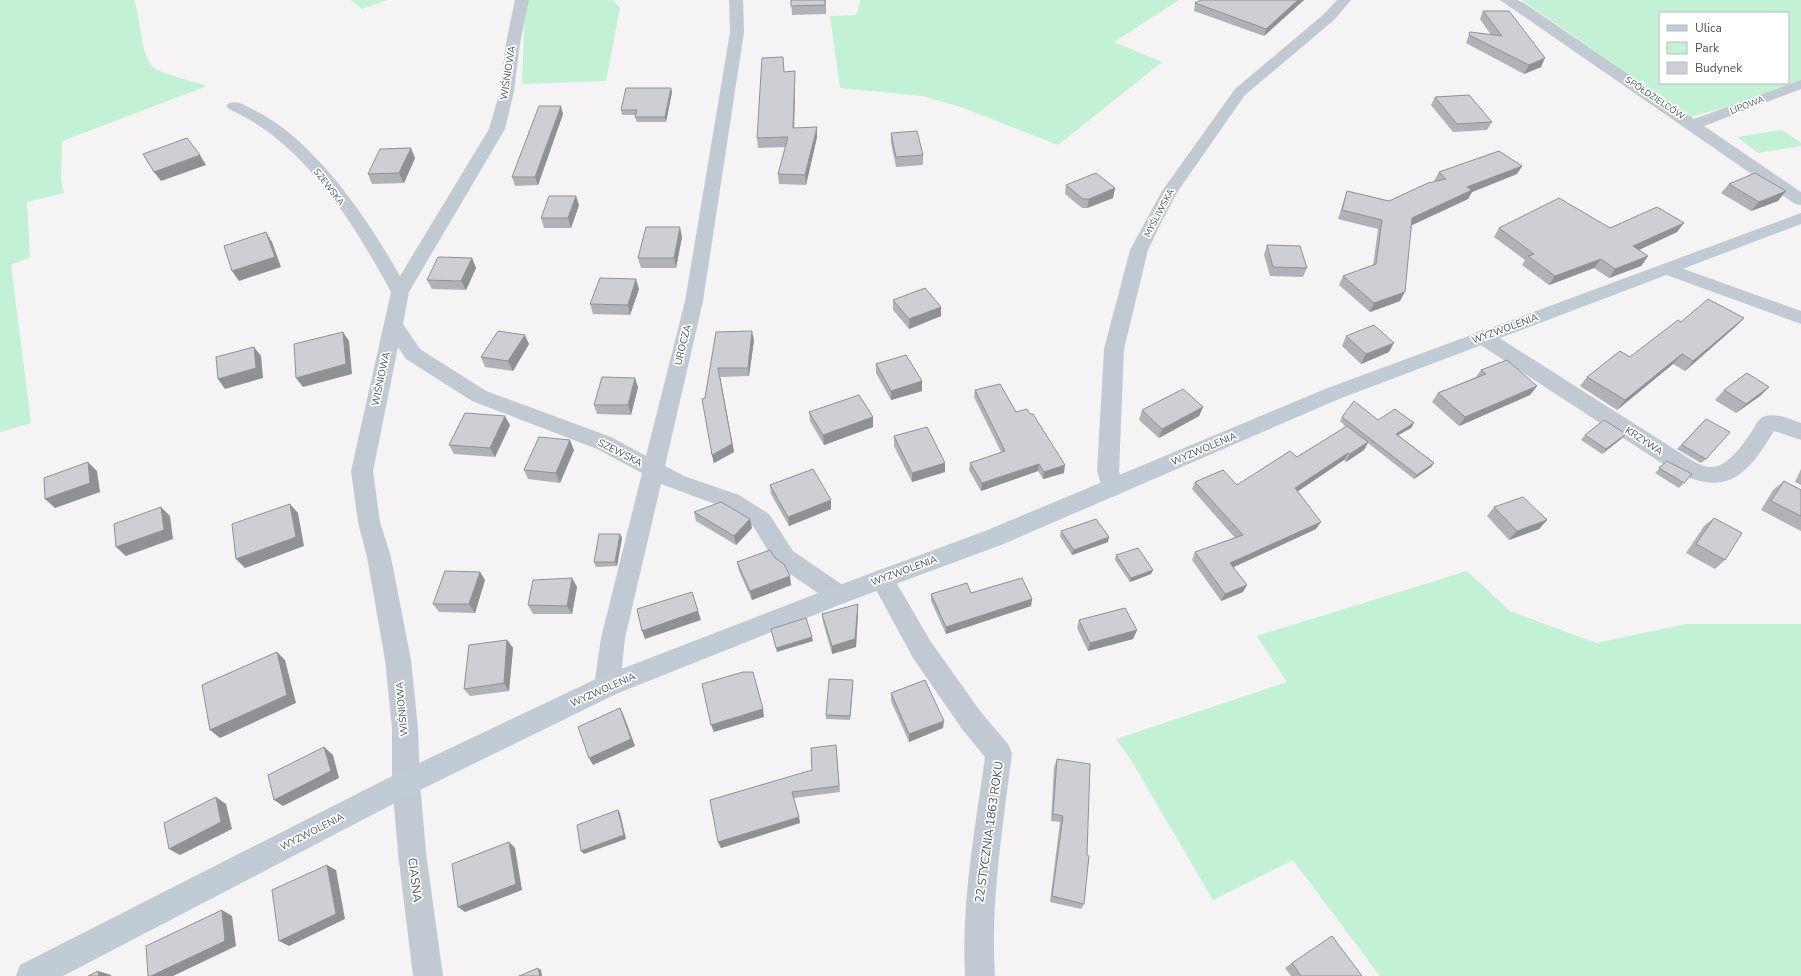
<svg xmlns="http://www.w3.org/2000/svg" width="1801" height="976" font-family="'Nunito Sans',sans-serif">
<rect width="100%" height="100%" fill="#f5f3f3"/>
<g fill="#c3f1d5" fill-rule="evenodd">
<path d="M 0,0 L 134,0 C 141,18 140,56 154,68 C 161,74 196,82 207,86 L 62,141 L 61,180 L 64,193 L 27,202 L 30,257 L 11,265 L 31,423 L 0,432 Z"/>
<path d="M 351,0 L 387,0 L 362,9 Z"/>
<path d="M 527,0 L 613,0 L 620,8 L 606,81 L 522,84 L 525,9 Z"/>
<path d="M 861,0 L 1179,0 L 1114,42 L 1162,62 L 1058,145 L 961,107 L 923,96 L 840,88 L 830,16 L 856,15 Z"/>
<path d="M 1522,0 L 1801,0 L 1801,87 L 1690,117 ZM 1660,13 L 1788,13 L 1788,83 L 1660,83 Z"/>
<path d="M 1782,130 L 1801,143 L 1801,146 L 1758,153 L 1737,137 Z"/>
<path d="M 1467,571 L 1510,611 L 1596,643 L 1686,624 L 1801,624 L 1801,976 L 1380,976 L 1293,860 L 1213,900 L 1131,760 L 1116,739 L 1287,682 L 1257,636 Z"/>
</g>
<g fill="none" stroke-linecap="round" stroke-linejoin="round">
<g fill="#c1cad2" fill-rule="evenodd">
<path d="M 515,0 L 529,0 L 520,43 L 514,91 L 505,129 L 409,292 L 403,324 L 420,349 L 486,391 L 611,437 L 646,456 L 685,301 L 730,32 L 729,0 L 743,0 L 744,32 L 703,301 L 665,466 L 684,476 L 739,495 L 769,514 L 793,551 L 847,588 L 851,595 L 847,602 L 839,605 L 831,602 L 777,565 L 753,526 L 723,507 L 661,484 L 625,638 L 620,686 L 616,694 L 607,698 L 598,694 L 594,686 L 601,638 L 642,473 L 597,449 L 472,401 L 406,359 L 398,347 L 373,471 L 380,522 L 391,557 L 411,660 L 418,728 L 420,783 L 426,853 L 443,976 L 413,976 L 398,853 L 392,783 L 392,728 L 385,660 L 367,557 L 358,522 L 351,471 L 391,292 C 358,231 317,164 258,125 C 249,119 239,114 229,109 L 226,106 L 229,103 C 238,100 246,106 254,110 C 314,139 368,219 400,276 L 489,129 L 500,91 L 506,43 Z"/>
<path d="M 1337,0 L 1351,0 L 1334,20 L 1245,95 L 1178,191 L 1162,221 L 1148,250 L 1124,349 L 1119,471 L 1123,488 L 1120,494 L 1112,497 L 1104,494 L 1097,471 L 1104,349 L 1130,250 L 1162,191 L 1235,89 L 1324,14 Z"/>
<path d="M 1500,0 L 1517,0 L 1524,3 L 1694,119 L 1801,80 L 1801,89 L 1704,126 L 1801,192 L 1801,205 L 1795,204 Z"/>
<path d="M 1667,263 L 1801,311 L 1801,324 L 1661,273 L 1658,269 L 1661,265 Z"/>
<path d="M 1483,330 L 1490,332 L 1682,454 C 1690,459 1699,466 1709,467 C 1727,469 1743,444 1752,431 C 1755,427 1758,419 1763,417 C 1774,412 1790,419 1801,423 L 1801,440 L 1774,431 C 1743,483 1721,498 1666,466 L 1476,342 L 1473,337 L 1476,332 Z"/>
<path d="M 882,569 L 890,572 L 931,642 L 980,711 L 1008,744 L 1012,753 C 1003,827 990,901 995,976 L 965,976 C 961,902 975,830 985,757 L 962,729 L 913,658 L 874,586 L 870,579 L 874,572 Z"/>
</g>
<path fill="#c1cbd6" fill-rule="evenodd" d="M 1801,213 L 1801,224 L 1339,399 L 1001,545 L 847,602 L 616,694 L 416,792 L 63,976 L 16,976 L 20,965 L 396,774 L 598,678 L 831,588 L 985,531 L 1325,389 Z"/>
</g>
<g fill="#b0b2b7">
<path d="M 791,0 L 826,0 L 826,14 L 792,15 Z"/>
<path d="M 1201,0 L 1304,0 L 1264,36 L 1194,11 L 1195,3 Z"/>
<path d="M 1483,11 L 1541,67 L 1524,74 L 1466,43 L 1470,32 L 1491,35 L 1480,19 Z"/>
<path d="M 784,72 L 795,81 L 794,128 L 817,137 L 806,185 L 779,184 L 778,174 L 786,147 L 758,148 L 757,138 Z"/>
<path d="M 672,92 L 666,122 L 637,122 L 635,117 L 636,115 L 622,115 L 621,110 Z"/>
<path d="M 1435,97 L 1492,122 L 1487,130 L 1453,132 L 1431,105 Z"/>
<path d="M 563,114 L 538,185 L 515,186 L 512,177 Z"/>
<path d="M 891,133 L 923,155 L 923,165 L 896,167 L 891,143 Z"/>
<path d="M 415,158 L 404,183 L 372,184 L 368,174 Z"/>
<path d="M 1522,166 L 1517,174 L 1472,192 L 1468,199 L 1412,225 L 1400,301 L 1370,312 L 1339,285 L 1343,276 L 1373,266 L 1378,229 L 1338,219 L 1344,200 L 1347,191 L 1389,201 L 1435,182 L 1434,181 L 1439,172 Z"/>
<path d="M 1729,184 L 1778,201 L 1751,211 L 1721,193 Z"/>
<path d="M 1066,185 L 1115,188 L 1113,198 L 1087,208 L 1082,208 L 1065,194 Z"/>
<path d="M 576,196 L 579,205 L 571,228 L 544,228 L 541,218 Z"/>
<path d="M 1499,228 L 1610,228 L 1677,232 L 1639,250 L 1648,256 L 1641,266 L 1609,278 L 1594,268 L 1549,285 L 1522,265 L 1525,260 L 1494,237 Z"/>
<path d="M 682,237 L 676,268 L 641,268 L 638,258 Z"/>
<path d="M 1267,245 L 1307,268 L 1303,277 L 1270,276 L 1264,255 Z"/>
<path d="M 472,258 L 476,268 L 466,290 L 432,289 L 427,280 Z"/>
<path d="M 639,289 L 630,315 L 593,314 L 590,304 Z"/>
<path d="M 893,300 L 941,307 L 941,316 L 909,329 L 893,310 Z"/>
<path d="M 1744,318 L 1735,327 L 1685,371 L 1673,364 L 1617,410 L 1580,386 L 1587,377 L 1630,357 L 1681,322 Z"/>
<path d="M 716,332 L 754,340 L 749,376 L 720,377 L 734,452 L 714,463 L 712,455 L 705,398 Z"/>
<path d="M 1346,336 L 1389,352 L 1361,364 L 1342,346 Z"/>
<path d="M 529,344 L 513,371 L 485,367 L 481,357 Z"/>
<path d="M 876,364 L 922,391 L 891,400 L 876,373 Z"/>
<path d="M 1481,370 L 1537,386 L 1530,395 L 1459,426 L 1432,402 L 1438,393 L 1476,377 Z"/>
<path d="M 638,387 L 631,415 L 597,414 L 594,405 Z"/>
<path d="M 1769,387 L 1760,396 L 1736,413 L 1715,400 L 1724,390 Z"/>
<path d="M 975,390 L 1016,412 L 1064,473 L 1043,479 L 1038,471 L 981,491 L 969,470 L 970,463 L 1001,452 L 974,397 Z"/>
<path d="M 1203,407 L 1199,416 L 1159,438 L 1139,420 L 1142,410 Z"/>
<path d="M 809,412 L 873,417 L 873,427 L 824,445 L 810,421 Z"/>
<path d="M 1342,417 L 1414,423 L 1411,428 L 1398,435 L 1434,463 L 1431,467 L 1414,479 L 1368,443 L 1364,450 L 1346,462 L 1344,460 L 1298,491 L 1316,529 L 1234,567 L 1243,592 L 1221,601 L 1192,560 L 1195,552 L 1235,538 L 1192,489 L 1195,482 L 1237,485 L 1297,457 L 1346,427 L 1340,421 Z"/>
<path d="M 1706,419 L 1706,459 L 1701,463 L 1677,449 Z"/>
<path d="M 510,425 L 495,457 L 454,454 L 449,445 Z"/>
<path d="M 1626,434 L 1621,439 L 1602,454 L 1581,440 L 1585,435 Z"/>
<path d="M 894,436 L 945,463 L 945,472 L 912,482 L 894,446 Z"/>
<path d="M 574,450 L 560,483 L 528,479 L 524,470 Z"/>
<path d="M 1667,461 L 1684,483 L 1679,488 L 1655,473 Z"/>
<path d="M 1801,469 L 1801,485 L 1795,482 Z"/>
<path d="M 1784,481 L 1801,490 L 1801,531 L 1761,510 L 1773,490 Z"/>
<path d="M 770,485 L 831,509 L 789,526 L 771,494 Z"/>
<path d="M 1494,507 L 1547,520 L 1539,529 L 1509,540 L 1487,516 Z"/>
<path d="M 694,512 L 752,528 L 736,545 L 696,521 Z"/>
<path d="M 1714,518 L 1725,560 L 1715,569 L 1686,553 L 1704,526 Z"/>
<path d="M 1061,531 L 1108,542 L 1072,555 L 1060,536 Z"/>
<path d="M 620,534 L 622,538 L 617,566 L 596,567 L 594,562 Z"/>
<path d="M 1116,555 L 1153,570 L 1151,574 L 1130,582 L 1115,560 Z"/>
<path d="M 775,558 L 791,585 L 752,600 L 739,571 L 737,562 Z"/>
<path d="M 480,572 L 485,580 L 475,613 L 439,612 L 433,604 Z"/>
<path d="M 572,578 L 577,587 L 572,614 L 533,614 L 528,605 Z"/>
<path d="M 971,593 L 1032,599 L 1031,606 L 946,634 L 931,601 L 931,594 Z"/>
<path d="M 858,613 L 856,647 L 832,654 L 823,622 L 822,614 Z"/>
<path d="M 1079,620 L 1137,630 L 1133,639 L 1088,651 L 1077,628 Z"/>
<path d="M 507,640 L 513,648 L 509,691 L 470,696 L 464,689 Z"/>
<path d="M 853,684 L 850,720 L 826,719 L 826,715 Z"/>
<path d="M 891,693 L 943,728 L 909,742 L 891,701 Z"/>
<path d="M 836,745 L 840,792 L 794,798 L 800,823 L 721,848 L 718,842 L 812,770 Z"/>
<path d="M 1057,759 L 1084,904 L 1081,909 L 1050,902 L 1060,822 L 1051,821 L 1054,767 Z"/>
<path d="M 1292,963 L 1362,976 L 1291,976 L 1285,968 Z"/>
</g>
<g fill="#909195">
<path d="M 1298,0 L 1304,0 L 1264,36 L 1266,29 Z"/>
<path d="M 1545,58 L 1541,67 L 1524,74 L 1529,65 Z"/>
<path d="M 795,71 L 795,81 L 794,138 L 793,128 Z"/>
<path d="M 671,88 L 672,92 L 666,122 L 665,117 Z"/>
<path d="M 561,106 L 563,114 L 538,185 L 535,177 Z"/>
<path d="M 817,127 L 817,137 L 806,185 L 805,175 Z"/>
<path d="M 411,148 L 415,158 L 404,183 L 399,173 Z"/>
<path d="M 200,155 L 206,165 L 161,181 L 154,172 Z"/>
<path d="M 1522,166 L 1517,174 L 1472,192 L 1468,199 L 1408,227 L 1412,218 L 1467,187 Z"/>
<path d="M 1115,188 L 1113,198 L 1087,208 L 1089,199 Z"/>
<path d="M 1786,191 L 1778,201 L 1751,211 L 1759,202 Z"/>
<path d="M 576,196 L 579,205 L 571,228 L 568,218 Z"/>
<path d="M 1684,223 L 1677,232 L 1626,256 L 1633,246 Z"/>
<path d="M 680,227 L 682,237 L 676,268 L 674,258 Z"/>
<path d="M 266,232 L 272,242 L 281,267 L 239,281 L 232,271 Z"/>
<path d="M 1648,256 L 1641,266 L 1609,278 L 1615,269 Z"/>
<path d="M 472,258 L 476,268 L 466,290 L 461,281 Z"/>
<path d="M 1601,259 L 1594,268 L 1549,285 L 1555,276 Z"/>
<path d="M 636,279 L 639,289 L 630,315 L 628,305 Z"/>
<path d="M 1405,292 L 1400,301 L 1370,312 L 1374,303 Z"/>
<path d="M 941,307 L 941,316 L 909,329 L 909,319 Z"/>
<path d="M 1744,318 L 1735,327 L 1685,371 L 1693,361 Z"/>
<path d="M 752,331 L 754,340 L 749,376 L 748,368 Z"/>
<path d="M 343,332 L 349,341 L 352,374 L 303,387 L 296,378 Z"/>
<path d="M 525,335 L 529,344 L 513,371 L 508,361 Z"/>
<path d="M 1394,343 L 1389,352 L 1361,364 L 1366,354 Z"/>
<path d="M 254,347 L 261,356 L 263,378 L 225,389 L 218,379 Z"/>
<path d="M 1682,354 L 1673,364 L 1617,410 L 1625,400 Z"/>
<path d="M 720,377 L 734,452 L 714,463 L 712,455 Z"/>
<path d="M 635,378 L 638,387 L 631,415 L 628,405 Z"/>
<path d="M 922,381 L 922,391 L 891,400 L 891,391 Z"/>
<path d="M 1537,386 L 1530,395 L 1459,426 L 1465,417 Z"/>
<path d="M 1769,387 L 1760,396 L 1736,413 L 1746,404 Z"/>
<path d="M 1203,407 L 1199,416 L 1159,438 L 1162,429 Z"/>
<path d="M 505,416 L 510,425 L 495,457 L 490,448 Z"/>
<path d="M 873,417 L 873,427 L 824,445 L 823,435 Z"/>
<path d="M 1414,423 L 1411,428 L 1393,438 L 1396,434 Z"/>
<path d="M 1626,434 L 1621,439 L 1602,454 L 1606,449 Z"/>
<path d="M 570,440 L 574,450 L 560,483 L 556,473 Z"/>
<path d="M 1368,442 L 1364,450 L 1346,462 L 1350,454 Z"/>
<path d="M 1348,453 L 1344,460 L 1291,496 L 1295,488 Z"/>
<path d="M 88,462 L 97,471 L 100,492 L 55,508 L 45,499 Z"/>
<path d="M 945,463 L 945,472 L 912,482 L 912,473 Z"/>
<path d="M 1434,463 L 1431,467 L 1414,479 L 1417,475 Z"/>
<path d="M 1039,464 L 1038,471 L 981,491 L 982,483 Z"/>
<path d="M 1065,465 L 1064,473 L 1043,479 L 1044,472 Z"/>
<path d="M 831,500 L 831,509 L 789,526 L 788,517 Z"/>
<path d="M 290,504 L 298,513 L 304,546 L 245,568 L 236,559 Z"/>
<path d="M 161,507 L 170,516 L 173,539 L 126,556 L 116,547 Z"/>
<path d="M 750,519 L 752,528 L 736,545 L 734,536 Z"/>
<path d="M 1547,520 L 1539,529 L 1509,540 L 1517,531 Z"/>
<path d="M 1321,522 L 1316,529 L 1227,570 L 1230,563 Z"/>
<path d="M 620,534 L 622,538 L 617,566 L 615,562 Z"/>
<path d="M 1109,537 L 1108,542 L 1072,555 L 1074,550 Z"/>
<path d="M 1153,570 L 1151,574 L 1130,582 L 1131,578 Z"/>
<path d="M 480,572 L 485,580 L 475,613 L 469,604 Z"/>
<path d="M 790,576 L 791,585 L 752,600 L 750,591 Z"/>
<path d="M 572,578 L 577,587 L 572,614 L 567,606 Z"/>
<path d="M 1247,585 L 1243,592 L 1221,601 L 1225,594 Z"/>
<path d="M 692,592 L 701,620 L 645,639 L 642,631 Z"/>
<path d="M 1032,599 L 1031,606 L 946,634 L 946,627 Z"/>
<path d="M 858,604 L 858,613 L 856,647 L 832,654 L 832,646 Z"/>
<path d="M 1137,630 L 1133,639 L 1088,651 L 1090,643 Z"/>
<path d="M 812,637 L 813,641 L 777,652 L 776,648 Z"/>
<path d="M 507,640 L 513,648 L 509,691 L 504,683 Z"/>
<path d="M 277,652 L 285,660 L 296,703 L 220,738 L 210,730 Z"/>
<path d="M 853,680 L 853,684 L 850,720 L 850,716 Z"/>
<path d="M 620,708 L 624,716 L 635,746 L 593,765 L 589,758 Z"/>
<path d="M 763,709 L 764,717 L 714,732 L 711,725 Z"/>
<path d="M 944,721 L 943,728 L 909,742 L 909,734 Z"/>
<path d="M 324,747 L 333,755 L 339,778 L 283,806 L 274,800 Z"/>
<path d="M 216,797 L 226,804 L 232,829 L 180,855 L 169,849 Z"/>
<path d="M 618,810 L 620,813 L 626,839 L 584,854 L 581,851 Z"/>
<path d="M 799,817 L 800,823 L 721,848 L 718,842 Z"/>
<path d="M 509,842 L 515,848 L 522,890 L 465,912 L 458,907 Z"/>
<path d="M 327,865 L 336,870 L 345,919 L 289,946 L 279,941 Z"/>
<path d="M 222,910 L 232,916 L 236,946 L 173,976 L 151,976 Z"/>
<path d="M 538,968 L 541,970 L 542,976 L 540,976 Z"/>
<path d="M 98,971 L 111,975 L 111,976 L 99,976 Z"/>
</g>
<g fill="#cdcfd5" stroke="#909195">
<path d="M 791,0 L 825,0 L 825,5 L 791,6 Z"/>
<path d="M 1201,0 L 1298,0 L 1266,29 L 1195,3 Z"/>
<path d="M 1483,11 L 1509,11 L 1545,58 L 1529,65 L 1469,35 L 1470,32 L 1502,36 Z"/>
<path d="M 783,57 L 784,72 L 795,71 L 793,128 L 817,127 L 805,175 L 778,174 L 788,137 L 757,138 L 762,58 Z"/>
<path d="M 626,88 L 671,88 L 665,117 L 635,117 L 637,110 L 621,110 Z"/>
<path d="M 1469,95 L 1492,122 L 1457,124 L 1435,97 Z"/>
<path d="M 539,106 L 561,106 L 535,177 L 512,177 Z"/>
<path d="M 917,131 L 923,155 L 896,157 L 891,133 Z"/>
<path d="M 187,138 L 200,155 L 154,172 L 143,154 Z"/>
<path d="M 411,148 L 399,173 L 368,174 L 380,149 Z"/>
<path d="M 1499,151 L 1522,166 L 1467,187 L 1472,190 L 1412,218 L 1405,292 L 1374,303 L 1343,276 L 1376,264 L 1382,220 L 1342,210 L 1347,191 L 1389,201 L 1428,183 L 1446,179 L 1439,172 Z"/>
<path d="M 1096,173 L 1115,188 L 1089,199 L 1083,199 L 1066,185 Z"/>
<path d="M 1755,173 L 1786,191 L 1759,202 L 1729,184 Z"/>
<path d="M 549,196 L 576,196 L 568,218 L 541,218 Z"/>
<path d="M 1559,198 L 1610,228 L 1657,207 L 1684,223 L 1633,246 L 1648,256 L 1615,269 L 1601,259 L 1555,276 L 1528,256 L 1534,254 L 1499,228 Z"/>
<path d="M 646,227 L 680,227 L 674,258 L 638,258 Z"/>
<path d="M 266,232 L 275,257 L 232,271 L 224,246 Z"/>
<path d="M 1267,245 L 1300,246 L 1307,268 L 1273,267 Z"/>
<path d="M 438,257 L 472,258 L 461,281 L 427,280 Z"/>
<path d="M 600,278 L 636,279 L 628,305 L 590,304 Z"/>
<path d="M 925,288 L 941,307 L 909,319 L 893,300 Z"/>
<path d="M 1708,299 L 1744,318 L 1693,361 L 1682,354 L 1625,400 L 1587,377 L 1620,351 L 1630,357 L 1678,320 L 1681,322 Z"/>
<path d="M 1374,325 L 1394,343 L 1366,354 L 1346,336 Z"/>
<path d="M 498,331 L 525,335 L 508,361 L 481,357 Z"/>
<path d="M 752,331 L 748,368 L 718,368 L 732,444 L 712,455 L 702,399 L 705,398 L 716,332 Z"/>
<path d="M 343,332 L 346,364 L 296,378 L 294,344 Z"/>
<path d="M 254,347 L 256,368 L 218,379 L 216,357 Z"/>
<path d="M 906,355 L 922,381 L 891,391 L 876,364 Z"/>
<path d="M 1507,360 L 1537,386 L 1465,417 L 1438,393 L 1486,374 L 1481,370 Z"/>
<path d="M 1747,373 L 1769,387 L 1746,404 L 1724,390 Z"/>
<path d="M 602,377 L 635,378 L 628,405 L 594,405 Z"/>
<path d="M 1000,384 L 1016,412 L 1027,409 L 1030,414 L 1033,414 L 1065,465 L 1044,472 L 1039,464 L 982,483 L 970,463 L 1005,451 L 975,390 Z"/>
<path d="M 1183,389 L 1203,407 L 1162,429 L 1142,410 Z"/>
<path d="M 859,395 L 873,417 L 823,435 L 809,412 Z"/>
<path d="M 1354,401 L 1378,420 L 1395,409 L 1414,423 L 1396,434 L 1434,463 L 1417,475 L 1342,417 Z"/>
<path d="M 465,413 L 505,416 L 490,448 L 449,445 Z"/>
<path d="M 1706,419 L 1730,432 L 1706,459 L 1682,445 Z"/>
<path d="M 1604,420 L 1626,434 L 1606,449 L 1585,435 Z"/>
<path d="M 1347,426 L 1368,442 L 1350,454 L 1348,453 L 1295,488 L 1321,522 L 1230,563 L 1247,585 L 1225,594 L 1195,552 L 1243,535 L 1195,482 L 1223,470 L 1237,485 L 1290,451 L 1297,457 Z"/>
<path d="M 927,427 L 945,463 L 912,473 L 894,436 Z"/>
<path d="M 539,437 L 570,440 L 556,473 L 524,470 Z"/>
<path d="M 1667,461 L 1692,474 L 1684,483 L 1659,468 Z"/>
<path d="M 88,462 L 90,483 L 45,499 L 44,478 Z"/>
<path d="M 813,469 L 831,500 L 788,517 L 770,485 Z"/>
<path d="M 1784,481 L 1801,490 L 1801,516 L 1771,501 Z"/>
<path d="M 1523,497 L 1547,520 L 1517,531 L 1494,507 Z"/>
<path d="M 721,502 L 750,519 L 734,536 L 694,512 Z"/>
<path d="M 290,504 L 296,537 L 236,559 L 232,524 Z"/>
<path d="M 161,507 L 164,530 L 116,547 L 114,524 Z"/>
<path d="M 1714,518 L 1742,533 L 1725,560 L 1696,544 Z"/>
<path d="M 1096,519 L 1109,537 L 1074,550 L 1061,531 Z"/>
<path d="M 599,534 L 620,534 L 615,562 L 594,562 Z"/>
<path d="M 1138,548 L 1153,570 L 1131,578 L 1116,555 Z"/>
<path d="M 770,550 L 775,558 L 784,564 L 790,576 L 750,591 L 737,562 Z"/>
<path d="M 445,571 L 480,572 L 469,604 L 433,604 Z"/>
<path d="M 572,578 L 567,606 L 528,605 L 533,580 Z"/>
<path d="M 1022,578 L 1032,599 L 946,627 L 931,594 L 967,583 L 971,593 Z"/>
<path d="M 692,592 L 698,611 L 642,631 L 637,609 Z"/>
<path d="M 858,604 L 855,639 L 832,646 L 822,614 Z"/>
<path d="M 1125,608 L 1137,630 L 1090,643 L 1079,620 Z"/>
<path d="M 806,618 L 812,637 L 776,648 L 771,629 Z"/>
<path d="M 507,640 L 504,683 L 464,689 L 469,645 Z"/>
<path d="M 277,652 L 287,695 L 210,730 L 202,685 Z"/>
<path d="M 743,672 L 753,672 L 763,709 L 711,725 L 702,684 Z"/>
<path d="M 829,679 L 853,680 L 850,716 L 826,715 Z"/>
<path d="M 925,680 L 944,721 L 909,734 L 891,693 Z"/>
<path d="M 620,708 L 631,739 L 589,758 L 578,727 Z"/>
<path d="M 836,745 L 839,786 L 792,792 L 799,817 L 718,842 L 710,800 L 812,770 L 811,748 Z"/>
<path d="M 324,747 L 331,771 L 274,800 L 268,775 Z"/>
<path d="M 1057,759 L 1090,764 L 1087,855 L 1089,856 L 1084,904 L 1052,896 L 1063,816 L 1053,814 Z"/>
<path d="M 216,797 L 221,822 L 169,849 L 164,823 Z"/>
<path d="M 618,810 L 624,835 L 581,851 L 577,825 Z"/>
<path d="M 509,842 L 516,884 L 458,907 L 452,864 Z"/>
<path d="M 327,865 L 336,914 L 279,941 L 272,890 Z"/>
<path d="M 222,910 L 225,941 L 151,976 L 148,976 L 146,946 Z"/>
<path d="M 1332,936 L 1362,976 L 1301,976 L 1292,963 Z"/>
<path d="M 538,968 L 540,976 L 519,976 Z"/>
<path d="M 98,971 L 99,976 L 88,976 Z"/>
</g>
<g text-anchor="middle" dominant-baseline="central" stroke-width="3.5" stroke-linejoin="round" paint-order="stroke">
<g font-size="9" fill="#4a5661" stroke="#fff">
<text transform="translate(1655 98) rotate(34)">SPÓŁDZIELCÓW</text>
<text transform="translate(1747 105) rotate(-21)">LIPOWA</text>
<text transform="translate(329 187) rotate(52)">SZEWSKA</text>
<text transform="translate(1159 213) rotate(-62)">MYŚLIWSKA</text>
</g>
<g font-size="10" fill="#4a5661" stroke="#fff">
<text transform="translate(508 73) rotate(-81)">WIŚNIOWA</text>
<text transform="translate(1505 329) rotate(-20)">WYZWOLENIA</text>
<text transform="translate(683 345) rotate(-76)">UROCZA</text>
<text transform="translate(381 379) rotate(-78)">WIŚNIOWA</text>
<text transform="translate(1644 441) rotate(33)">KRZYWA</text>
<text transform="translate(1204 449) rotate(-23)">WYZWOLENIA</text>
<text transform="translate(620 453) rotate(27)">SZEWSKA</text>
<text transform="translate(904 571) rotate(-20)">WYZWOLENIA</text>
<text transform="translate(603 690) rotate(-24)">WYZWOLENIA</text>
<text transform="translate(402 709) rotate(-95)">WIŚNIOWA</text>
<text transform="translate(312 832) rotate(-27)">WYZWOLENIA</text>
</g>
<g font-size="12" fill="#4a5661" stroke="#fff">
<text transform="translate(989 832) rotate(-82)">22 STYCZNIA 1863 ROKU</text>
<text transform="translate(415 880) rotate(83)">CIASNA</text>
</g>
</g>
<rect x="1659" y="12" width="130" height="72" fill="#ffffff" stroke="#b7bbc0"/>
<rect x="1667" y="25" width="20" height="6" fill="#c1cbd6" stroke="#b7bbc0"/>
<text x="1695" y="32" font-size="12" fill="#4a5661">Ulica</text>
<rect x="1667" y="42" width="20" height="12" fill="#c3f1d5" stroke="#b7bbc0"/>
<text x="1695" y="52" font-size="12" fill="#4a5661">Park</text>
<rect x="1667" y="62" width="20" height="12" fill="#cdcfd5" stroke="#b7bbc0"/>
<text x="1695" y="72" font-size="12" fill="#4a5661">Budynek</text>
</svg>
